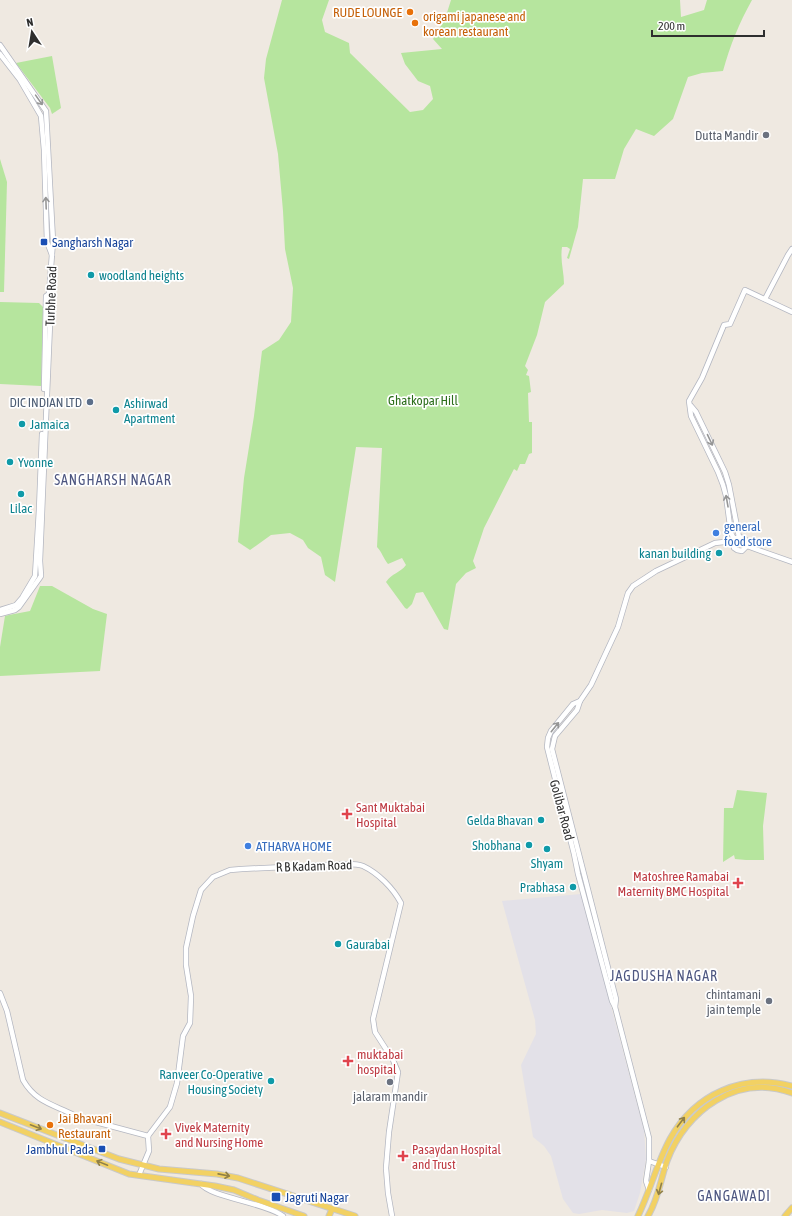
<svg xmlns="http://www.w3.org/2000/svg" width="792" height="1216" font-family="'Asap Condensed',sans-serif">
<rect width="100%" height="100%" fill="#efe9e1"/>
<path fill="#e3e1e8" d="M 581,894 L 644,1130 L 646,1159 L 640,1193 L 634,1211 L 627,1213 L 602,1210 L 579,1214 L 573,1213 L 563,1199 L 551,1156 L 544,1146 L 533,1137 L 521,1065 L 536,1034 L 535,1020 L 502,901 Z"/>
<g fill="#b6e59e">
<path d="M 282,0 L 329,0 L 322,20 L 325,32 L 349,43 L 350,53 L 410,112 L 423,110 L 433,99 L 430,86 L 418,81 L 405,64 L 401,53 L 442,49 L 433,39 L 445,19 L 451,0 L 680,0 L 681,17 L 704,10 L 707,0 L 752,0 C 739,23 730,46 723,71 L 702,73 L 688,77 L 673,119 L 654,136 L 636,129 L 624,149 L 615,179 L 583,179 L 578,227 L 569,259 L 567,258 L 570,249 L 567,247 L 562,247 C 560,261 564,271 564,284 L 545,302 L 537,335 L 525,366 L 528,370 L 526,375 L 529,376 L 531,392 L 528,393 L 529,422 L 532,422 L 532,453 L 529,454 L 525,464 L 520,464 L 517,471 L 514,469 L 484,528 L 473,561 L 476,568 L 466,573 L 456,584 L 448,630 L 444,629 L 423,592 L 416,593 L 412,604 L 407,609 L 405,608 L 386,582 C 392,573 400,573 406,565 L 402,558 L 388,564 C 383,558 382,552 377,547 L 382,448 L 356,447 L 335,582 L 325,575 L 321,557 L 308,548 L 303,540 L 290,533 L 271,535 L 250,550 L 238,542 L 244,478 L 254,416 L 262,351 L 279,340 L 291,322 L 293,288 L 285,249 L 283,211 L 278,154 L 264,78 L 266,59 Z"/>
<path d="M 52,56 L 61,108 L 52,114 L 50,108 L 16,63 Z"/>
<path d="M 0,159 L 7,182 L 4,292 L 0,292 Z"/>
<path d="M 0,302 L 39,303 L 43,307 L 41,386 L 0,384 Z"/>
<path d="M 40,586 L 52,586 L 93,609 L 107,614 L 100,671 L 0,676 L 0,647 L 5,616 L 9,615 L 30,611 Z"/>
<path d="M 737,790 L 767,793 L 763,826 L 764,860 L 746,860 L 735,859 L 734,855 L 723,862 L 724,808 L 733,808 Z"/>
</g>
<g fill="none" stroke-linecap="round" stroke-linejoin="round">
<g stroke="#b4b7c1" stroke-width="6">
<g id="secondary">
<path d="M 0,45 L 46,111 L 53,241 L 49,294 L 51,300 L 40,561 L 41,576 L 39,579 L 19,607 L 15,610 L 0,614"/>
<path d="M 0,54 L 20,80 L 41,116 L 44,150 L 47,242 L 52,255"/>
<path d="M 765,299 L 788,255 L 792,249"/>
<path d="M 44,389 L 46,296 L 49,294"/>
<path d="M 691,406 L 696,412 L 725,472 L 729,485 L 739,537"/>
<path d="M 734,539 L 731,533 L 726,496 L 723,485 L 718,472 L 691,416 L 689,401 L 702,378 L 724,325 L 730,324 L 745,290 L 792,312"/>
<path d="M 733,541 L 734,548 L 737,550 L 742,551 L 747,546"/>
<path d="M 747,546 L 792,562"/>
<path d="M 0,610 L 16,605 L 22,598 L 35,576 L 39,510 L 42,434"/>
<path d="M 580,701 L 577,710 L 555,736 L 552,749 L 616,999 L 615,1007"/>
<path d="M 0,993 L 7,1011 L 23,1080 C 35,1101 51,1104 72,1114 L 77,1117 L 148,1136"/>
<path d="M 148,1136 L 170,1107 L 177,1083 L 183,1036 L 190,1023 L 191,996 L 186,965 L 186,948 L 193,916 L 201,890 L 213,877 L 230,870 L 242,869 L 347,864 C 352,864 358,864 363,866 C 378,873 393,888 401,903 L 373,1019 L 375,1032 L 393,1060 L 398,1072 L 389,1132 L 386,1168 L 388,1193 L 392,1216"/>
<path d="M 649,1161 L 666,1167"/>
<path d="M 139,1175 L 149,1151 L 148,1136"/>
<path d="M 201,1184 C 210,1197 266,1203 283,1216"/>
<path d="M 649,1190 L 646,1181 L 649,1161 L 649,1138 L 615,1007 L 612,1001 L 578,874 L 574,854 L 547,747 L 548,738 L 551,731 L 573,704 L 580,701 L 591,685 L 618,627 L 628,593 L 633,586 L 656,571 L 715,543 L 733,541 C 735,536 742,537 745,539 L 747,546"/>
</g>
</g>
<g stroke="#c9c9c9" stroke-width="7">
<g id="primary">
<path d="M 0,1113 L 119,1159 L 159,1169 L 217,1174 L 238,1178 L 355,1216"/>
<path d="M 0,1122 L 129,1174 L 215,1186 L 234,1190 L 258,1200 L 304,1216"/>
<path d="M 329,1216 L 332,1209"/>
<path d="M 638,1216 C 650,1191 657,1163 670,1139 C 695,1094 742,1073 792,1086"/>
<path d="M 648,1216 C 659,1197 660,1181 667,1161 C 686,1110 737,1073 792,1093"/>
<path d="M 785,1216 L 792,1208"/>
</g>
</g>
<use href="#secondary" stroke="#fff" stroke-width="4.5"/>
<use href="#primary" stroke="#f2d163" stroke-width="5"/>
</g>
<defs><path id="oneway-shaft" d="M-6 0H5M1.5-3L5.5 0L1.5 3" fill="none" stroke-width="1.6" stroke-linecap="round" stroke-linejoin="round"/></defs>
<g stroke="#969696">
<use href="#oneway-shaft" transform="translate(39 100) rotate(55)"/>
<use href="#oneway-shaft" transform="translate(46 203) rotate(-92)"/>
<use href="#oneway-shaft" transform="translate(710 440) rotate(65)"/>
<use href="#oneway-shaft" transform="translate(727 501) rotate(-100)"/>
<use href="#oneway-shaft" transform="translate(555 727) rotate(-51)"/>
</g>
<g stroke="#908048">
<use href="#oneway-shaft" transform="translate(681 1122) rotate(-53)"/>
<use href="#oneway-shaft" transform="translate(36 1127) rotate(21)"/>
<use href="#oneway-shaft" transform="translate(102 1163) rotate(-158)"/>
<use href="#oneway-shaft" transform="translate(224 1175) rotate(11)"/>
<use href="#oneway-shaft" transform="translate(660 1189) rotate(105)"/>
</g>
<g fill="#e8710a" stroke="#fff" stroke-width="1.5">
<circle cx="410" cy="12" r="4"/>
<circle cx="415" cy="23" r="4"/>
<circle cx="50" cy="1125" r="4"/>
</g>
<g fill="#6b7280" stroke="#fff" stroke-width="1.5">
<circle cx="766" cy="135" r="4"/>
<circle cx="769" cy="1001" r="4"/>
<circle cx="390" cy="1082" r="4"/>
</g>
<g fill="#1a4fb4" stroke="#fff" stroke-width="1.5">
<rect x="40" y="238" width="8" height="8" rx="2"/>
<rect x="98" y="1145" width="8" height="8" rx="2"/>
<rect x="271" y="1192" width="10" height="10" rx="2"/>
</g>
<g fill="#0f9aa8" stroke="#fff" stroke-width="1.5">
<circle cx="91" cy="275" r="4"/>
<circle cx="116" cy="410" r="4"/>
<circle cx="22" cy="424" r="4"/>
<circle cx="10" cy="462" r="4"/>
<circle cx="21" cy="494" r="4"/>
<circle cx="719" cy="553" r="4"/>
<circle cx="541" cy="820" r="4"/>
<circle cx="529" cy="845" r="4"/>
<circle cx="547" cy="849" r="4"/>
<circle cx="573" cy="887" r="4"/>
<circle cx="338" cy="944" r="4"/>
<circle cx="271" cy="1081" r="4"/>
</g>
<circle fill="#5c6f8a" stroke="#fff" stroke-width="1.5" cx="90" cy="402" r="4"/>
<g fill="#3f7fe0" stroke="#fff" stroke-width="1.5">
<circle cx="716" cy="533" r="4"/>
<circle cx="248" cy="846" r="4"/>
</g>
<g fill="#e0444e" stroke="#fff" stroke-width="1.5">
<path d="M345 808h4v4h4v4h-4v4h-4v-4h-4v-4h4z"/>
<path d="M736 877h4v4h4v4h-4v4h-4v-4h-4v-4h4z"/>
<path d="M346 1055h4v4h4v4h-4v4h-4v-4h-4v-4h4z"/>
<path d="M164 1128h4v4h4v4h-4v4h-4v-4h-4v-4h4z"/>
<path d="M401 1150h4v4h4v4h-4v4h-4v-4h-4v-4h4z"/>
</g>
<g text-anchor="middle" dominant-baseline="central" stroke-width="3.5" stroke-linejoin="round" paint-order="stroke">
<g font-size="13" fill="#c56008" stroke="#fff" text-anchor="start">
<text x="402" y="12" text-anchor="end">RUDE LOUNGE</text>
<text x="423" y="16">origami japanese and<tspan x="423" dy="15">korean restaurant</tspan></text>
<text x="58" y="1118">Jai Bhavani<tspan x="58" dy="15">Restaurant</tspan></text>
</g>
<g font-size="13" fill="#5b616d" stroke="#fff" text-anchor="end">
<text x="758" y="135">Dutta Mandir</text>
<text x="761" y="994">chintamani<tspan x="761" dy="15">jain temple</tspan></text>
<text x="390" y="1096" text-anchor="middle">jalaram mandir</text>
</g>
<g font-size="13" fill="#164399" stroke="#fff" text-anchor="start">
<text x="52" y="242">Sangharsh Nagar</text>
<text x="94" y="1149" text-anchor="end">Jambhul Pada</text>
<text x="285" y="1197">Jagruti Nagar</text>
</g>
<g font-size="13" fill="#0d838f" stroke="#fff" text-anchor="start">
<text x="99" y="275">woodland heights</text>
<text x="124" y="403">Ashirwad<tspan x="124" dy="15">Apartment</tspan></text>
<text x="30" y="424">Jamaica</text>
<text x="18" y="462">Yvonne</text>
<text x="21" y="508" text-anchor="middle">Lilac</text>
<text x="711" y="553" text-anchor="end">kanan building</text>
<text x="533" y="820" text-anchor="end">Gelda Bhavan</text>
<text x="521" y="845" text-anchor="end">Shobhana</text>
<text x="547" y="863" text-anchor="middle">Shyam</text>
<text x="565" y="887" text-anchor="end">Prabhasa</text>
<text x="346" y="944">Gaurabai</text>
<text x="263" y="1074" text-anchor="end">Ranveer Co-Operative<tspan x="263" dy="15">Housing Society</tspan></text>
</g>
<g font-size="13" fill="#2e2e2e" stroke="#fff">
<text transform="translate(51 296) rotate(-88)">Turbhe Road</text>
<text transform="translate(562 810) rotate(75)">Golibar Road</text>
<text transform="translate(314 866) rotate(-2)">R B Kadam Road</text>
</g>
<g font-size="13" fill="#2c6e1b" stroke="#fff">
<text x="423" y="400">Ghatkopar Hill</text>
</g>
<g font-size="13" fill="#4e5e75" stroke="#fff" text-anchor="end">
<text x="82" y="402">DIC INDIAN LTD</text>
</g>
<g font-size="13" fill="#366cbe" stroke="#fff" text-anchor="start">
<text x="724" y="526">general<tspan x="724" dy="15">food store</tspan></text>
<text x="256" y="846">ATHARVA HOME</text>
</g>
<g font-size="13" fill="#be3a42" stroke="#fff" text-anchor="start">
<text x="356" y="807">Sant Muktabai<tspan x="356" dy="15">Hospital</tspan></text>
<text x="729" y="876" text-anchor="end">Matoshree Ramabai<tspan x="729" dy="15">Maternity BMC Hospital</tspan></text>
<text x="357" y="1054">muktabai<tspan x="357" dy="15">hospital</tspan></text>
<text x="175" y="1127">Vivek Maternity<tspan x="175" dy="15">and Nursing Home</tspan></text>
<text x="412" y="1149">Pasaydan Hospital<tspan x="412" dy="15">and Trust</tspan></text>
</g>
<g font-size="14" letter-spacing="1" fill="#4d5680" stroke="#fff">
<text x="113" y="480">SANGHARSH NAGAR</text>
<text x="664" y="976">JAGDUSHA NAGAR</text>
<text x="734" y="1196">GANGAWADI</text>
</g>
</g>
<g transform="translate(32 32) rotate(348)" stroke="#ffffff" stroke-width="3" paint-order="stroke">
<path d="M0-3L7 15L0 10L-7 15Z" fill="#2e2e2e"/>
<text y="-6" font-size="11" font-weight="bold" text-anchor="middle" fill="#2e2e2e">N</text>
</g>
<path d="M652 30v6h112v-6" fill="none" stroke="#2e2e2e" stroke-width="2"/>
<text x="658" y="30" font-size="12" fill="#2e2e2e" stroke="#ffffff" stroke-width="3" paint-order="stroke">200 m</text>
</svg>
